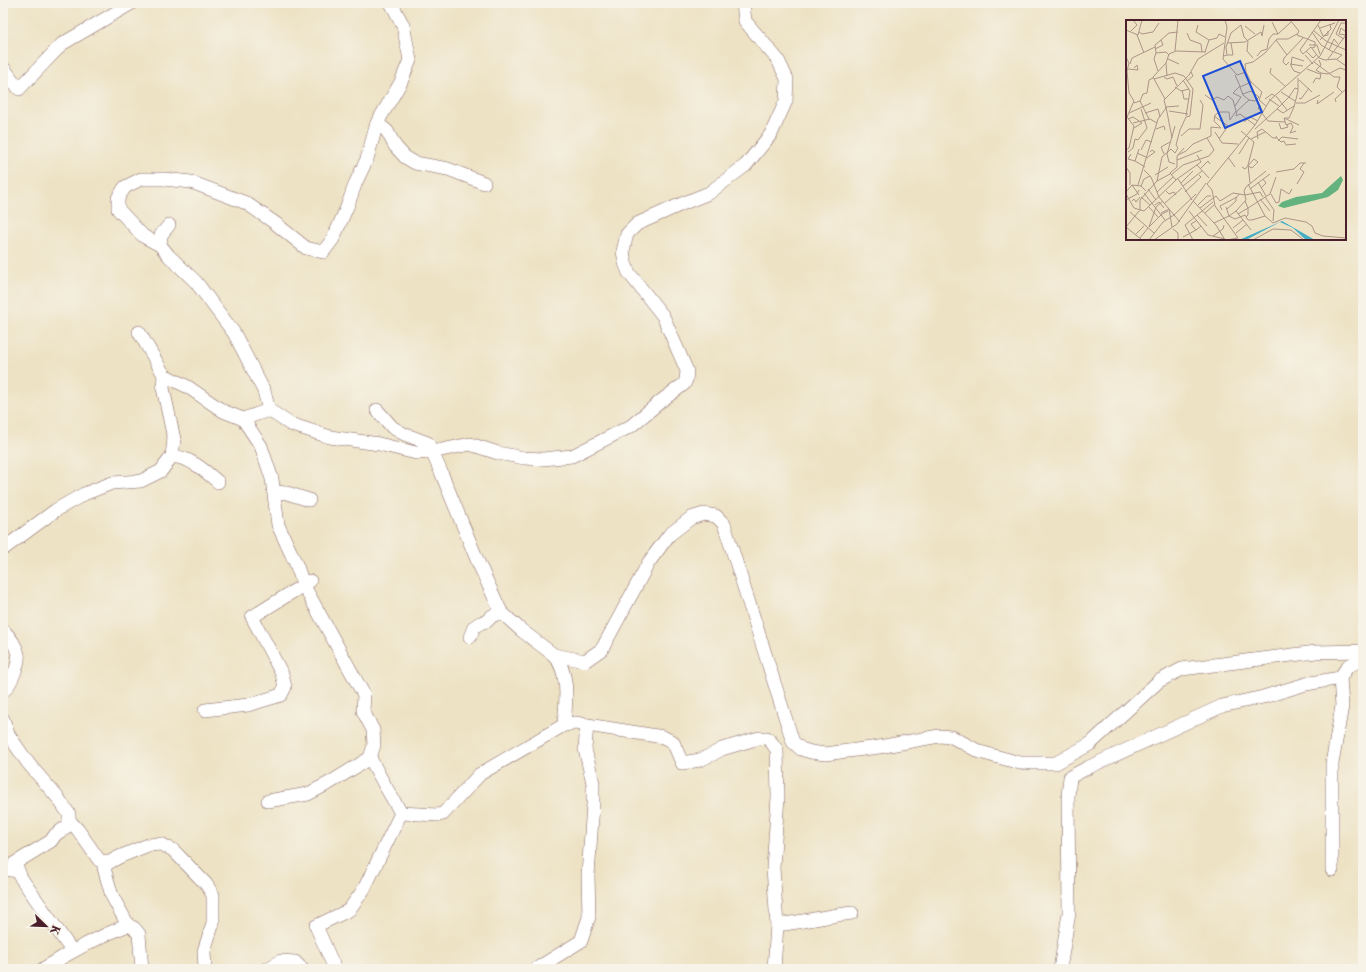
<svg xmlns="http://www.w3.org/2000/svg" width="1366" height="972" font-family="'Libre Caslon Text',serif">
<rect width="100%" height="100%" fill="#f7f3e8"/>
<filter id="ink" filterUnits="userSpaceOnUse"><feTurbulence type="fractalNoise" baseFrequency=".025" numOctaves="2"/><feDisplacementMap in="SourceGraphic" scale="8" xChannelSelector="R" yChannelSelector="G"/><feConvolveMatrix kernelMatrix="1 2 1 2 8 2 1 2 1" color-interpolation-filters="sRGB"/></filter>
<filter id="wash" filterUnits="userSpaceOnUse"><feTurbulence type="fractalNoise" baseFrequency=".012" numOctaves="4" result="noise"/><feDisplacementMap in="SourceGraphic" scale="16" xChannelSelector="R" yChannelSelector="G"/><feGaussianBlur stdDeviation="0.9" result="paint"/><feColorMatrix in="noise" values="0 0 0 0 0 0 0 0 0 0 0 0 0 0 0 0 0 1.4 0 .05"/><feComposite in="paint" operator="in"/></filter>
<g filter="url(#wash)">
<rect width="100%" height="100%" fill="#ede2c4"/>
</g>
<g filter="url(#ink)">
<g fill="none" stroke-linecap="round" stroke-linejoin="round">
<g stroke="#836361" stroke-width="14">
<g id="minor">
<path d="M 391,3 L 403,25 L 410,60 L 401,82 L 377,123 L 367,159 L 356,182 L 347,207 L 333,239 L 323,252 L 306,248 L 275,223 L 246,203 L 191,182 L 164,179 L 141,179 L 125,187 L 118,198 L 118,209 L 143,236 L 160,245 L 169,256 L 196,282 L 234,333 L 264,391 L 269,410 L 290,424 L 330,437 L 379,444 L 416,453 L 432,452 L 470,444 L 498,453 L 524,458 L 543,459 L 572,456 L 631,426 L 661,401 L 684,384 L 686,380 L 687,371 L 663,316 L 629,273 L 625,263 L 623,251 L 627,234 L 637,224 L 684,203 L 709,193 L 746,165 L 771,134 L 786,101 L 787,79 L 778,60 L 745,21 L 743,3"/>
<path d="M 3,67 L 19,89 L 62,44 L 132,3"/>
<path d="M 377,123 L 387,131 L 395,146 L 405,157 L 415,163 L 448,169 L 484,183"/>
<path d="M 160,245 L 161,235 L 169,225"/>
<path d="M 139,332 L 164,375"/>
<path d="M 377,410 L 392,427 L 404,434 L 428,443 L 441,472 L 478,562 L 501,612 L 521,630 L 554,655 L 585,661 L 602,649 L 649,562 L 669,535 L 691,518 L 704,514 L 716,516 L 724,524 L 793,742 L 801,749 L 811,752 L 825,754 L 879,747 L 939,736 L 952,737 L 980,752 L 1020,763 L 1056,763 L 1090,744 L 1159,681 L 1182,669 L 1316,652 L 1363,651"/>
<path d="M 243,419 L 269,410"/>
<path d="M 172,456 C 191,458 204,470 218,482"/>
<path d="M 274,492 L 287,493 L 309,500"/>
<path d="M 3,549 L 56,510 L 84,494 L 112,483 L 141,481 L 161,471 L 172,456 L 174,439 L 163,388 L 164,375 L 188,387 L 223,411 L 243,419 L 261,446 L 272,479 L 278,525 L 296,564 L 304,586 L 364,695 L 363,711 L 373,730 L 374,745 L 370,758 L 384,784 L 401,813 L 364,889 L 349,910 L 316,926 L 335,969"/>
<path d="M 3,630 C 9,636 16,646 18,654 C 20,662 10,687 3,691"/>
<path d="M 470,637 L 474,627 L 480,623 L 487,621 L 492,616 L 501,612"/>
<path d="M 554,655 C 570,673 566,703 564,725"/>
<path d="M 205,710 L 248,705 L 281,695 L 285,687 L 282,674 L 252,617 L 310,581"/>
<path d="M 3,719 L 8,734 L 28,763 L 58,798 L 69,814 L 69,825 L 55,835 L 51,841 L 15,863 L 21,878 L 72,951"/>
<path d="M 268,801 L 308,794 L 331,782 L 370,758"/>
<path d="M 401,813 L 437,815 L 443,814 L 480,774 L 564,725 L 575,723 L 663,737 L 673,742 L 682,763 L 700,760 L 713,754 L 722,749 L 759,738 L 767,738 L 772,743 L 777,750 L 778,797 L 773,868 L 777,925 L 774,969"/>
<path d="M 69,820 L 78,830 L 99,860 L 108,863"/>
<path d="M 3,869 L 18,871"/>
<path d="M 1332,870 L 1332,764 L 1342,706 L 1340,678"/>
<path d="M 128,925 L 112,896 L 104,868 L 108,863 L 119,857 L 148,845 L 161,844 L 173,850 L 206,884 L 213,895 L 213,923 L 204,951 L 205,969"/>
<path d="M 777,925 C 802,922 827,916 852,913"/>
<path d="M 43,969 C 70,952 98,937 128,925 L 134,928 L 139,934 L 142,969"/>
<path d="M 267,969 L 281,961 L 295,962 L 302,969"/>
<path d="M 536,969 L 581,941 L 589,917 L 588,875 L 593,805 L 593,783 L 585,749 L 587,725"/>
<path d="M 1060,969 L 1069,913 L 1068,796 L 1070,777 L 1089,767 L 1222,706 L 1263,697 L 1306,684 L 1340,678 L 1348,666 L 1363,659"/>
</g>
</g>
<use href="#minor" stroke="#fff" stroke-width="13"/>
</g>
</g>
<g transform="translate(1126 20)">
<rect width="220" height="220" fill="#ede2c4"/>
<path d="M 215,156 L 217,160 L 212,170 L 202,177 L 158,188 L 152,186 L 156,182 L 170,177 L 196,173 Z" fill="#64b37e"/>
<path d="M 156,201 L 189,220 L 180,220 L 167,208 L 154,202 L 120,220 L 113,220 Z" fill="#45aec4"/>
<path fill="none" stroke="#ac9487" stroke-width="1" d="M 99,0 L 101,7 L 97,39 L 111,55 L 120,52 L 125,62 L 136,72 L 133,80 L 140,86M 164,0 L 173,11 L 171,15 L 189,22 L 189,27 L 186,28M 146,2 L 152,14M 72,5 L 70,12 L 83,20M 192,5 L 197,16 L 202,15 L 202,11M 119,6 L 129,14M 194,8 L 209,3M 0,10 L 12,15 L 16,0M 5,11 L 11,5 L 7,0M 188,11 L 200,21 L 220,30M 13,12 L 16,14 L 27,12 L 33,3M 186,12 L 195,25 L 207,32M 61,13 L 64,20 L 75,24 L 76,32M 11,15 L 18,33M 220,15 L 213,14 L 215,8 L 220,12M 218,19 L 210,14 L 215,3 L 220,3M 83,20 L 91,18 L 93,14 L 99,17M 150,20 L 161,35M 194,20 L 205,9 L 204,4M 101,23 L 119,22 L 135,12 L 136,16 L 138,5M 183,25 L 191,25 L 194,34M 29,29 L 37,25 L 35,20M 203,30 L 208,19 L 212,24M 49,31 L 52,0M 180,31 L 187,38 L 190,35M 79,32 L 83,20M 208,32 L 216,35 L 211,39M 30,33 L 40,32 L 43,35M 101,35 L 107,35 L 105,23M 179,35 L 187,44M 98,36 L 101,35 L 100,27 L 105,13 L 115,5 L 118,17 L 122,21 L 121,31 L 127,38M 131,36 L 135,31 L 141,29 L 143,19 L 147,14 L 152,14 L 165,2M 0,37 L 3,43 L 1,51 L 3,73 L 8,81 L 1,97 L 8,106 L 3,128 L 0,130M 193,38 L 185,27 L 177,34 L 174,30 L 195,0M 193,38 L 199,40 L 210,39 L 220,46M 42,39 L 53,44M 202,39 L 220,15M 193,40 L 195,45 L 190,50 L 195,53 L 202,54 L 214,48 L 220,50M 163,42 L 160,45 L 157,42 L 158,38 L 178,17M 188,42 L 208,57 L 214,57 L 211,67 L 216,72M 40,43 L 41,56M 4,44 L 6,38 L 29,27M 164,44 L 177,46M 145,48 L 144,53 L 159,66M 2,49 L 12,50 L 11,45 L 8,48M 181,49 L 194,54M 32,51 L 28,39 L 30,33 L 29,25 L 43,13 L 52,12M 120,52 L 119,44 L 127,42 L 139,33 L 151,19 L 162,19 L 171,14M 174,53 L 168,51 L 165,46 L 166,37 L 178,41M 38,57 L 41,59 L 47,57 L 51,66M 28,59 L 49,53 L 58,56 L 67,69 L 64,96 L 60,97 L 54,110 L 50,125 L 52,128 L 49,133M 57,60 L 64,71 L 60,96M 173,60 L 186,72M 61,61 L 67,56 L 65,52M 187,63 L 190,58 L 194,59 L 195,53M 49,67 L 55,71 L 63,69M 56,70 L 58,79 L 63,79M 155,72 L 169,81M 117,74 L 125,71 L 133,77 L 129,81 L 123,80 L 111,91 L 110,96 L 114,94 L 129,105M 150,76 L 161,90M 163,77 L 169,68 L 172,69M 173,78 L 175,79 L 183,68M 39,79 L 27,57 L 40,43 L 43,34 L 50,31 L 80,32M 139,79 L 146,74 L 149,76M 143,79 L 153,86M 123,80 L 117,75 L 114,67 L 125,62M 192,80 L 191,84 L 208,72M 14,81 L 23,99M 210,82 L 209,79 L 220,69M 8,83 L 14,81 L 17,74 L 21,73 L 23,60 L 27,58M 170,83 L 179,83 L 194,75M 109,86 L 115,77 L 107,73 L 114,66 L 109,55M 135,86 L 132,88 L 142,101 L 159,102M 151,89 L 163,77M 43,91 L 62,94M 3,93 L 25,83M 19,93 L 32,89 L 34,97M 88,96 L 102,106 L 93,119M 159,98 L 163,98 L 168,87 L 172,71 L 172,58M 2,99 L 7,97 L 16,103 L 8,108M 118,102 L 124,97 L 132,101M 7,103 L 24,99 L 31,103M 153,103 L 155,109 L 162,107 L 161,105M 49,106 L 41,134 L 43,142 L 49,144M 30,109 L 38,106 L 39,110M 129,109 L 151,89 L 157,93 L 168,86M 115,111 L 128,122 L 122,145 L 124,163M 170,111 L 164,113 L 167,107 L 165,103 L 160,105 L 158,98 L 173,105M 89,112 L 96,123 L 112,124M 55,116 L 63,109 L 74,109 L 77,85 L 74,80M 46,118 L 40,87 L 53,86M 151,118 L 155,122 L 158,121 L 160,125 L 170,124M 125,119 L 139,112M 132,119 L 131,112 L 136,109 L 147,118 L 151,118 L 150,116M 152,121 L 156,117 L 172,119M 13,129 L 9,141 L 19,147M 15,130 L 20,120 L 26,122M 2,132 L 7,128 L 9,119 L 12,120 L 21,108 L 15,89M 11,133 L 22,138M 5,134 L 2,139 L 9,141M 38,134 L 35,127 L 44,122M 113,134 L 123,118M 52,135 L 60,131 L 67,124 L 85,116 L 85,107 L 95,108 L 88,101 L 89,95 L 94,92 L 103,92 L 104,100 L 110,91 L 107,80 L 102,76 L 98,80 L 91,77 L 86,80 L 79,75M 22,137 L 29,132 L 26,130 L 24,132M 102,137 L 109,147M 51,140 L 76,130M 71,145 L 83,158M 0,147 L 4,153 L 4,165M 116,147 L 119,149 L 128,139 L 132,142 L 126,148 L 122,146M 74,149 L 82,141 L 84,144M 18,150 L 25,157 L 33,177 L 48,195 L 37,202 L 23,220M 150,152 L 168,149 L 174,143 L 180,143M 29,155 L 42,147M 45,155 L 57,145 L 83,136 L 88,130 L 81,118M 52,159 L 66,180M 50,160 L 44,153 L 51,147 L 51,136 L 58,128M 31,161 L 44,154M 132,162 L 140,176M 55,163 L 67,151M 81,164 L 86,170 L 89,186 L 112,218 L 101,220M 81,164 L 129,105 L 144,80 L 194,36 L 213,0M 122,164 L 139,196M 171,164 L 178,152 L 174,149 L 178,143M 6,165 L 13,175M 12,165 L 32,99 L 40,88 L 38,80 L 63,55 L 72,39 L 98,23M 15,166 L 18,159 L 24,156M 57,166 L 76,151M 135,168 L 140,163 L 137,159M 22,169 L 30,180M 124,169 L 144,154M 40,171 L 43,174 L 48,172 L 50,175M 0,172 L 6,165 L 15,166 L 20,171M 31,172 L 47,157M 59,172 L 75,157 L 73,155M 18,173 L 39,200M 0,174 L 8,188 L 18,191 L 51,159 L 75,142 L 71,135M 145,174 L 150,183 L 153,182 L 155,169 L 163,174 L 166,169M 15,177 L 24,185M 139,177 L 148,190 L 147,201M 134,179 L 144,191M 0,180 L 11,174 L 13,170M 6,181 L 8,179 L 10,182 L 14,177M 67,181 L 90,205 L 99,220M 39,183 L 56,168M 29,185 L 33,182 L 38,188M 72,185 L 81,176 L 85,176M 22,186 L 32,197M 100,187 L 103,196 L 110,191M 74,188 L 90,176 L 94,181 L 107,173 L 119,175 L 134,172 L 137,177M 101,189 L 110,181 L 110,177M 96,190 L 94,186 L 111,177 L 113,174M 13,191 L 0,207 L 16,220M 14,191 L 14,180 L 31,161 L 36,137 L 45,129 L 49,133M 63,191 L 82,215 L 99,219M 4,192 L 28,213M 35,193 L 43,189 L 46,207M 79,193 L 88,185M 112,194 L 122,188 L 119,181M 71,195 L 81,206M 120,197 L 122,195 L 122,188 L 144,174 L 150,157M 70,201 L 65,204 L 68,208 L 70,210 L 75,206M 54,202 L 48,195 L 70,174M 88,203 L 103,196 L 109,199 L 119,195 L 122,200 L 126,200 L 139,196 L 147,203 L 159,198 L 180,202 L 186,206 L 189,213 L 197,216 L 220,218M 23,207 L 30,187 L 37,181M 23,207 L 36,194 L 42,191M 107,208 L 117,200M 47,209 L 52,213 L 52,220M 125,210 L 110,191 L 120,180 L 118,171 L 120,167 L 140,151M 110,213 L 121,204M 9,215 L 18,206M 87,216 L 97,209 L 98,205M 57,217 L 70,210M 14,218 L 22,208M 28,220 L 51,204 L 80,163M 67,220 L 59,205 L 87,182M 127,220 L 147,209 L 165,210 L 178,220"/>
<path fill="#1d4ed8" fill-opacity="0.15" stroke="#1d4ed8" stroke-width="2" d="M 114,41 L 136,92 L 99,108 L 77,56 Z"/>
<rect width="220" height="220" fill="none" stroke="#4a1f2b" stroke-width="2"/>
</g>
<rect width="1366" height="972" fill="none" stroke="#f7f3e8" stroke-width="16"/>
<g transform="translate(46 926) rotate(113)" stroke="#f7f3e8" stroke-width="3" paint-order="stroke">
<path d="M0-3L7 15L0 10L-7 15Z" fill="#4a1f2b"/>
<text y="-6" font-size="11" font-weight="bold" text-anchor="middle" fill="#4a1f2b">K</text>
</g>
</svg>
